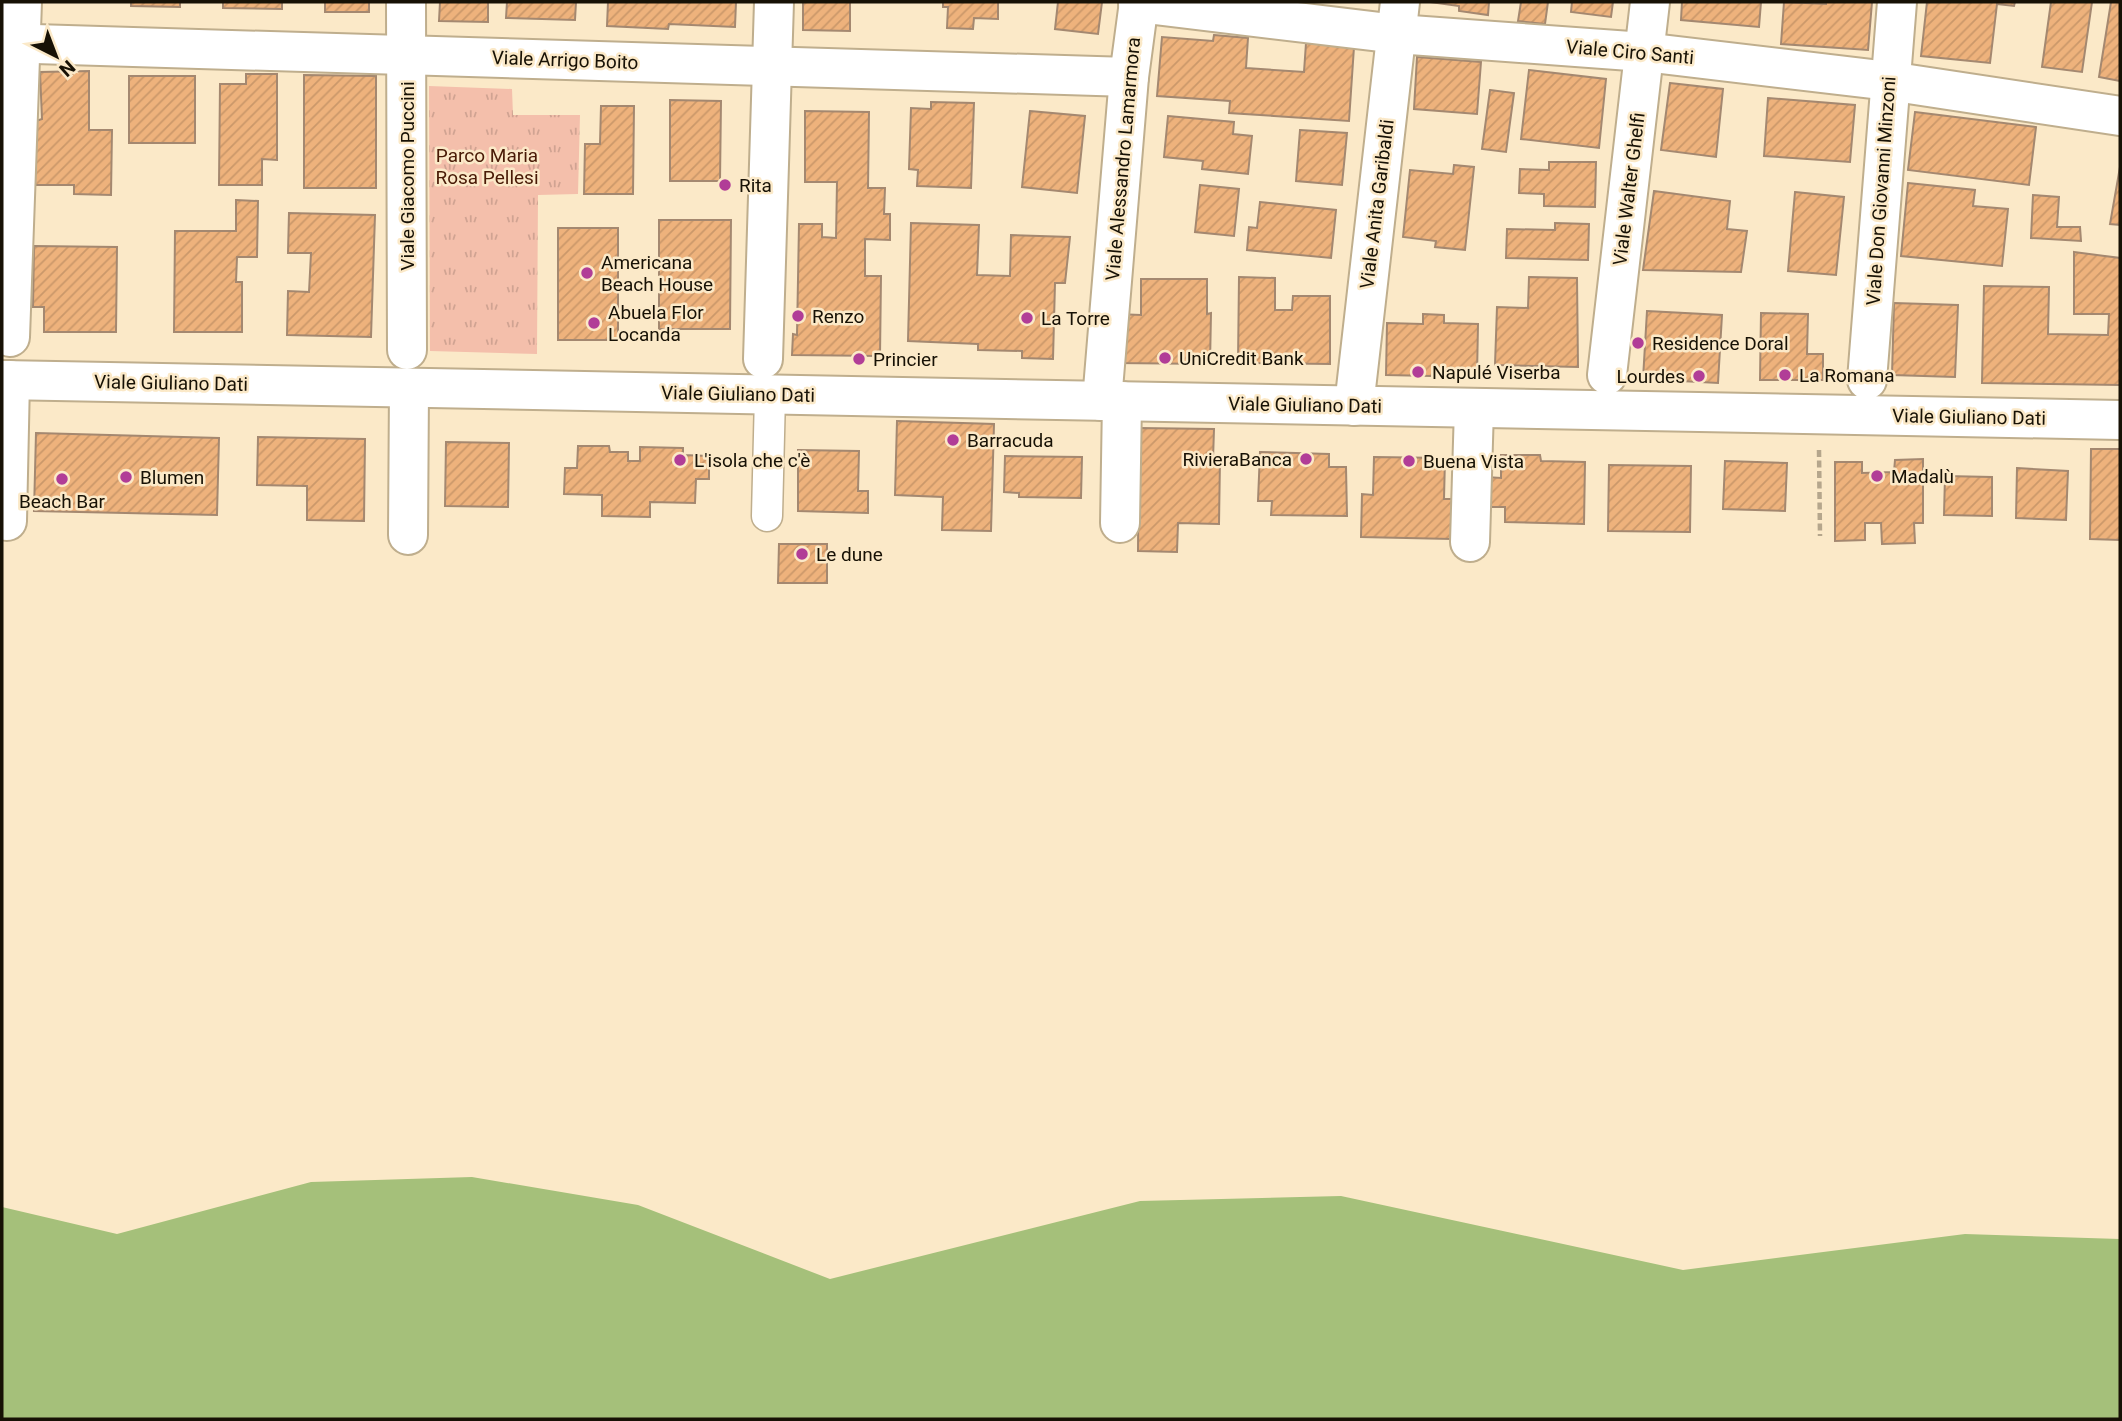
<svg xmlns="http://www.w3.org/2000/svg" width="2122" height="1421" font-family="Roboto,sans-serif">
<defs>
<pattern id="grass-tufts" width="24" height="20" patternUnits="userSpaceOnUse" patternTransform="scale(1.75)"><rect width="24" height="20" fill="#f4bfab"/><path d="M3 7l-1-3M5 7V3M7 7l1-3M15 17l-1-3M17 17v-4M19 17l1-3" fill="none" stroke="#d0a392"/></pattern>
<pattern id="building-hatch" width="6" height="6" patternUnits="userSpaceOnUse" patternTransform="scale(1.75)"><rect width="6" height="6" fill="#eeb27c"/><path d="M-1 1l2-2M0 6l6-6M5 7l2-2" fill="none" stroke="#cb986a"/></pattern>
</defs>
<rect width="100%" height="100%" fill="#fbe9c8"/>
<path fill="url(#grass-tufts)" d="M 429,86 L 512,89 L 513,115 L 580,115 L 578,194 L 538,195 L 537,354 L 430,351 Z"/>
<path fill="#a5c07a" d="M 472,1177 L 638,1205 L 830,1279 L 1140,1201 L 1341,1196 L 1683,1270 L 1965,1234 L 2120,1239 L 2120,1419 L 2,1419 L 2,1207 L 117,1234 L 311,1182 Z"/>
<g fill="url(#building-hatch)" stroke="#a48870" stroke-width="2">
<path d="M 131,2 L 180,2 L 180,7 L 131,6 Z"/>
<path d="M 223,2 L 282,2 L 282,9 L 223,8 Z"/>
<rect x="325" y="2" width="44" height="10"/>
<path d="M 440,2 L 488,2 L 488,22 L 439,21 Z"/>
<path d="M 507,2 L 576,2 L 575,20 L 506,18 Z"/>
<path d="M 608,2 L 736,2 L 735,27 L 669,24 L 668,29 L 607,26 Z"/>
<path d="M 803,2 L 850,2 L 850,31 L 803,30 Z"/>
<path d="M 943,2 L 998,2 L 998,19 L 974,18 L 973,29 L 947,28 L 948,7 L 943,7 Z"/>
<path d="M 1058,2 L 1102,2 L 1098,34 L 1055,29 Z"/>
<path d="M 1430,2 L 1489,2 L 1488,15 L 1459,11 L 1459,6 Z"/>
<path d="M 1521,2 L 1548,2 L 1545,24 L 1518,21 Z"/>
<path d="M 1572,2 L 1613,2 L 1611,17 L 1571,12 Z"/>
<path d="M 1682,2 L 1761,2 L 1759,27 L 1681,20 Z"/>
<path d="M 1784,2 L 1826,4 L 1826,2 L 1872,2 L 1868,50 L 1781,44 Z"/>
<path d="M 1927,2 L 2015,2 L 2014,6 L 1997,4 L 1990,63 L 1921,56 Z"/>
<path d="M 2051,2 L 2092,2 L 2082,72 L 2042,67 Z"/>
<path d="M 2111,2 L 2120,2 L 2120,81 L 2099,77 Z"/>
<path d="M 1214,35 L 1248,38 L 1246,68 L 1304,72 L 1306,43 L 1354,47 L 1349,121 L 1229,113 L 1230,101 L 1157,96 L 1162,37 L 1213,41 Z"/>
<path d="M 1417,57 L 1481,62 L 1477,114 L 1414,109 Z"/>
<path d="M 1529,70 L 1606,79 L 1599,148 L 1521,139 Z"/>
<path d="M 89,71 L 89,130 L 112,130 L 111,195 L 74,194 L 74,185 L 35,185 L 36,121 L 42,119 L 40,72 Z"/>
<path d="M 246,74 L 277,74 L 277,160 L 262,159 L 262,185 L 219,185 L 220,84 L 246,84 Z"/>
<path d="M 304,75 L 376,76 L 376,188 L 304,188 Z"/>
<rect x="129" y="76" width="66" height="67"/>
<path d="M 1670,83 L 1723,89 L 1716,157 L 1661,150 Z"/>
<path d="M 1490,90 L 1514,93 L 1506,152 L 1482,149 Z"/>
<path d="M 1768,98 L 1855,105 L 1850,162 L 1764,156 Z"/>
<path d="M 670,100 L 721,101 L 720,181 L 670,181 Z"/>
<path d="M 931,102 L 974,103 L 971,188 L 917,186 L 918,170 L 909,169 L 911,108 L 931,109 Z"/>
<path d="M 601,106 L 634,106 L 633,194 L 584,194 L 585,144 L 600,144 Z"/>
<path d="M 805,111 L 869,112 L 868,188 L 885,188 L 884,214 L 890,214 L 890,240 L 865,239 L 865,276 L 881,276 L 880,356 L 792,355 L 793,334 L 797,335 L 799,224 L 822,224 L 822,237 L 836,238 L 837,182 L 805,182 Z"/>
<path d="M 1030,111 L 1085,116 L 1077,193 L 1022,187 Z"/>
<path d="M 1915,112 L 2036,127 L 2029,185 L 1908,170 Z"/>
<path d="M 1168,116 L 1234,122 L 1233,134 L 1252,136 L 1248,174 L 1202,169 L 1203,161 L 1164,157 Z"/>
<path d="M 1300,130 L 1347,133 L 1342,185 L 1296,181 Z"/>
<path d="M 1549,162 L 1596,162 L 1595,207 L 1544,206 L 1544,194 L 1519,193 L 1520,169 L 1549,170 Z"/>
<path d="M 1454,165 L 1474,167 L 1465,250 L 1435,247 L 1436,241 L 1403,237 L 1410,170 L 1453,174 Z"/>
<path d="M 2120,167 L 2120,225 L 2110,224 Z"/>
<path d="M 1908,183 L 1975,190 L 1973,206 L 2008,209 L 2002,266 L 1901,256 Z"/>
<path d="M 1200,185 L 1239,189 L 1234,236 L 1195,232 Z"/>
<path d="M 1654,191 L 1730,201 L 1727,229 L 1747,231 L 1741,272 L 1643,270 Z"/>
<path d="M 1795,192 L 1844,197 L 1836,275 L 1788,271 Z"/>
<path d="M 2033,195 L 2059,197 L 2057,227 L 2080,227 L 2081,241 L 2031,238 Z"/>
<path d="M 236,200 L 258,201 L 257,257 L 237,257 L 236,282 L 242,282 L 242,332 L 174,332 L 175,231 L 236,231 Z"/>
<path d="M 1260,202 L 1336,210 L 1331,258 L 1247,250 L 1249,227 L 1257,228 Z"/>
<path d="M 289,213 L 375,215 L 371,337 L 287,335 L 288,291 L 309,292 L 311,253 L 288,253 Z"/>
<path d="M 659,220 L 731,220 L 730,329 L 659,329 Z"/>
<path d="M 911,223 L 979,225 L 977,275 L 1010,276 L 1011,235 L 1070,237 L 1065,283 L 1055,283 L 1053,359 L 1022,358 L 1022,351 L 978,350 L 978,344 L 908,341 Z"/>
<path d="M 1555,223 L 1589,224 L 1588,260 L 1506,258 L 1507,229 L 1555,230 Z"/>
<rect x="558" y="228" width="60" height="112"/>
<path d="M 34,246 L 117,247 L 116,332 L 44,332 L 44,307 L 33,307 Z"/>
<path d="M 2074,252 L 2120,258 L 2120,385 L 1982,383 L 1984,286 L 2049,287 L 2048,334 L 2108,335 L 2109,314 L 2074,314 Z"/>
<path d="M 1239,277 L 1275,278 L 1275,310 L 1292,310 L 1293,296 L 1330,296 L 1330,364 L 1238,363 Z"/>
<path d="M 1529,277 L 1577,278 L 1578,367 L 1495,365 L 1497,307 L 1528,308 Z"/>
<path d="M 1141,279 L 1207,279 L 1207,314 L 1211,313 L 1210,364 L 1116,363 L 1117,314 L 1141,315 Z"/>
<path d="M 1894,303 L 1958,305 L 1955,377 L 1892,375 Z"/>
<path d="M 1647,311 L 1722,315 L 1718,383 L 1643,379 Z"/>
<path d="M 1761,313 L 1808,314 L 1807,354 L 1823,354 L 1823,380 L 1760,380 Z"/>
<path d="M 1423,314 L 1444,315 L 1444,323 L 1478,324 L 1477,377 L 1386,375 L 1387,323 L 1423,324 Z"/>
<path d="M 897,421 L 994,424 L 991,531 L 942,530 L 943,497 L 895,495 Z"/>
<path d="M 1139,428 L 1214,429 L 1213,460 L 1220,459 L 1219,524 L 1178,523 L 1177,552 L 1138,551 Z"/>
<path d="M 36,433 L 219,438 L 217,515 L 34,511 Z"/>
<path d="M 258,437 L 365,439 L 364,521 L 307,520 L 307,486 L 257,485 Z"/>
<path d="M 446,442 L 509,443 L 508,507 L 445,506 Z"/>
<path d="M 578,446 L 609,446 L 610,452 L 628,452 L 628,461 L 640,461 L 640,447 L 683,448 L 683,455 L 709,456 L 709,479 L 696,479 L 695,503 L 650,502 L 650,517 L 602,516 L 602,495 L 564,494 L 565,468 L 577,468 Z"/>
<path d="M 2091,449 L 2120,449 L 2120,540 L 2090,539 Z"/>
<path d="M 798,450 L 859,451 L 858,491 L 868,491 L 868,513 L 798,511 Z"/>
<path d="M 1260,452 L 1329,454 L 1329,467 L 1346,467 L 1347,516 L 1271,515 L 1272,501 L 1258,501 Z"/>
<path d="M 1501,455 L 1540,455 L 1541,461 L 1585,462 L 1584,524 L 1505,522 L 1505,507 L 1487,507 L 1487,477 L 1501,478 Z"/>
<path d="M 1005,456 L 1082,457 L 1081,498 L 1019,497 L 1019,493 L 1004,492 Z"/>
<path d="M 1374,457 L 1445,458 L 1444,499 L 1452,499 L 1451,539 L 1361,537 L 1362,494 L 1373,495 Z"/>
<path d="M 1923,459 L 1923,523 L 1914,523 L 1915,543 L 1882,544 L 1881,523 L 1865,523 L 1865,540 L 1835,541 L 1835,462 L 1862,462 L 1862,473 L 1894,472 L 1895,460 Z"/>
<path d="M 1725,461 L 1787,463 L 1785,511 L 1723,509 Z"/>
<path d="M 1609,465 L 1691,466 L 1690,532 L 1608,531 Z"/>
<path d="M 2017,468 L 2068,471 L 2066,520 L 2016,518 Z"/>
<path d="M 1945,476 L 1992,477 L 1992,516 L 1944,515 Z"/>
<path d="M 779,544 L 827,544 L 827,583 L 778,583 Z"/>
</g>
<g fill="none" stroke-linecap="round" stroke-linejoin="round">
<g stroke="#bfae8d" stroke-width="33">
<path id="pedestrian" d="M 767,516 L 770,395"/>
</g>
<g stroke="#bfae8d" stroke-width="42">
<g id="minor">
<path d="M 406,2 L 407,350"/>
<path d="M 1138,3 L 1397,34 L 1644,52 L 1889,81 L 2120,116"/>
<path d="M 2,43 L 1129,77"/>
<path d="M 10,337 L 22,2"/>
<path d="M 763,359 L 774,2"/>
<path d="M 1607,375 L 1650,2"/>
<path d="M 2,380 L 2120,420"/>
<path d="M 1867,380 L 1897,2"/>
<path d="M 1102,401 L 1129,77 L 1139,2"/>
<path d="M 1354,406 L 1400,2"/>
<path d="M 7,521 L 10,380"/>
<path d="M 1120,523 L 1122,401"/>
<path d="M 408,535 L 409,388"/>
<path d="M 1470,542 L 1474,408"/>
</g>
</g>
<path stroke="#b5a68c" stroke-width="4.5" stroke-dasharray="7 3.5" stroke-linecap="butt" d="M 1819,450 L 1820,536"/>
<use href="#pedestrian" stroke="#fff" stroke-width="30"/>
<use href="#minor" stroke="#fff" stroke-width="38"/>
</g>
<g fill="#b13d97" stroke="#fbe9c8" stroke-width="2.5">
<circle cx="725" cy="185" r="7"/>
<circle cx="587" cy="273" r="7"/>
<circle cx="798" cy="316" r="7"/>
<circle cx="1027" cy="318" r="7"/>
<circle cx="594" cy="323" r="7"/>
<circle cx="1638" cy="343" r="7"/>
<circle cx="1165" cy="358" r="7"/>
<circle cx="859" cy="359" r="7"/>
<circle cx="1418" cy="372" r="7"/>
<circle cx="1785" cy="375" r="7"/>
<circle cx="1699" cy="376" r="7"/>
<circle cx="953" cy="440" r="7"/>
<circle cx="1306" cy="459" r="7"/>
<circle cx="680" cy="460" r="7"/>
<circle cx="1409" cy="461" r="7"/>
<circle cx="1877" cy="476" r="7"/>
<circle cx="126" cy="477" r="7"/>
<circle cx="62" cy="479" r="7"/>
<circle cx="802" cy="554" r="7"/>
</g>
<g text-anchor="middle" dominant-baseline="central" stroke-width="5" stroke-linejoin="round" paint-order="stroke">
<g font-size="19" fill="#171105" stroke="#fbe9c8">
<text transform="translate(1630 52) rotate(5)">Viale Ciro Santi</text>
<text transform="translate(565 60) rotate(2)">Viale Arrigo Boito</text>
<text transform="translate(1123 159) rotate(-85)">Viale Alessandro Lamarmora</text>
<text transform="translate(407 176) rotate(-90)">Viale Giacomo Puccini</text>
<text transform="translate(1629 189) rotate(-83)">Viale Walter Ghelfi</text>
<text transform="translate(1881 191) rotate(-86)">Viale Don Giovanni Minzoni</text>
<text transform="translate(1377 204) rotate(-83)">Viale Anita Garibaldi</text>
<text transform="translate(171 383) rotate(1)">Viale Giuliano Dati</text>
<text transform="translate(738 394) rotate(1)">Viale Giuliano Dati</text>
<text transform="translate(1305 405) rotate(1)">Viale Giuliano Dati</text>
<text transform="translate(1969 417) rotate(1)">Viale Giuliano Dati</text>
</g>
<g font-size="19" fill="#491a06" stroke="#fbe9c8">
<text x="487" y="155">Parco Maria<tspan x="487" dy="22">Rosa Pellesi</tspan></text>
</g>
<g font-size="19" fill="#171105" stroke="#fbe9c8" text-anchor="start">
<text x="739" y="185">Rita</text>
<text x="601" y="262">Americana<tspan x="601" dy="22">Beach House</tspan></text>
<text x="608" y="312">Abuela Flor<tspan x="608" dy="22">Locanda</tspan></text>
<text x="812" y="316">Renzo</text>
<text x="1041" y="318">La Torre</text>
<text x="1652" y="343">Residence Doral</text>
<text x="1179" y="358">UniCredit Bank</text>
<text x="873" y="359">Princier</text>
<text x="1432" y="372">Napulé Viserba</text>
<text x="1799" y="375">La Romana</text>
<text x="1685" y="376" text-anchor="end">Lourdes</text>
<text x="967" y="440">Barracuda</text>
<text x="1292" y="459" text-anchor="end">RivieraBanca</text>
<text x="694" y="460">L'isola che c'è</text>
<text x="1423" y="461">Buena Vista</text>
<text x="1891" y="476">Madalù</text>
<text x="140" y="477">Blumen</text>
<text x="62" y="501" text-anchor="middle">Beach Bar</text>
<text x="816" y="554">Le dune</text>
</g>
</g>
<rect width="2122" height="1421" fill="none" stroke="#171105" stroke-width="7"/>
<g transform="translate(56 56) rotate(138)" stroke="#fbe9c8" stroke-width="5" paint-order="stroke">
<path d="M0-5L12 26L0 18L-12 26Z" fill="#171105"/>
<text y="-10" font-size="19" font-weight="bold" text-anchor="middle" fill="#171105">N</text>
</g>
</svg>
